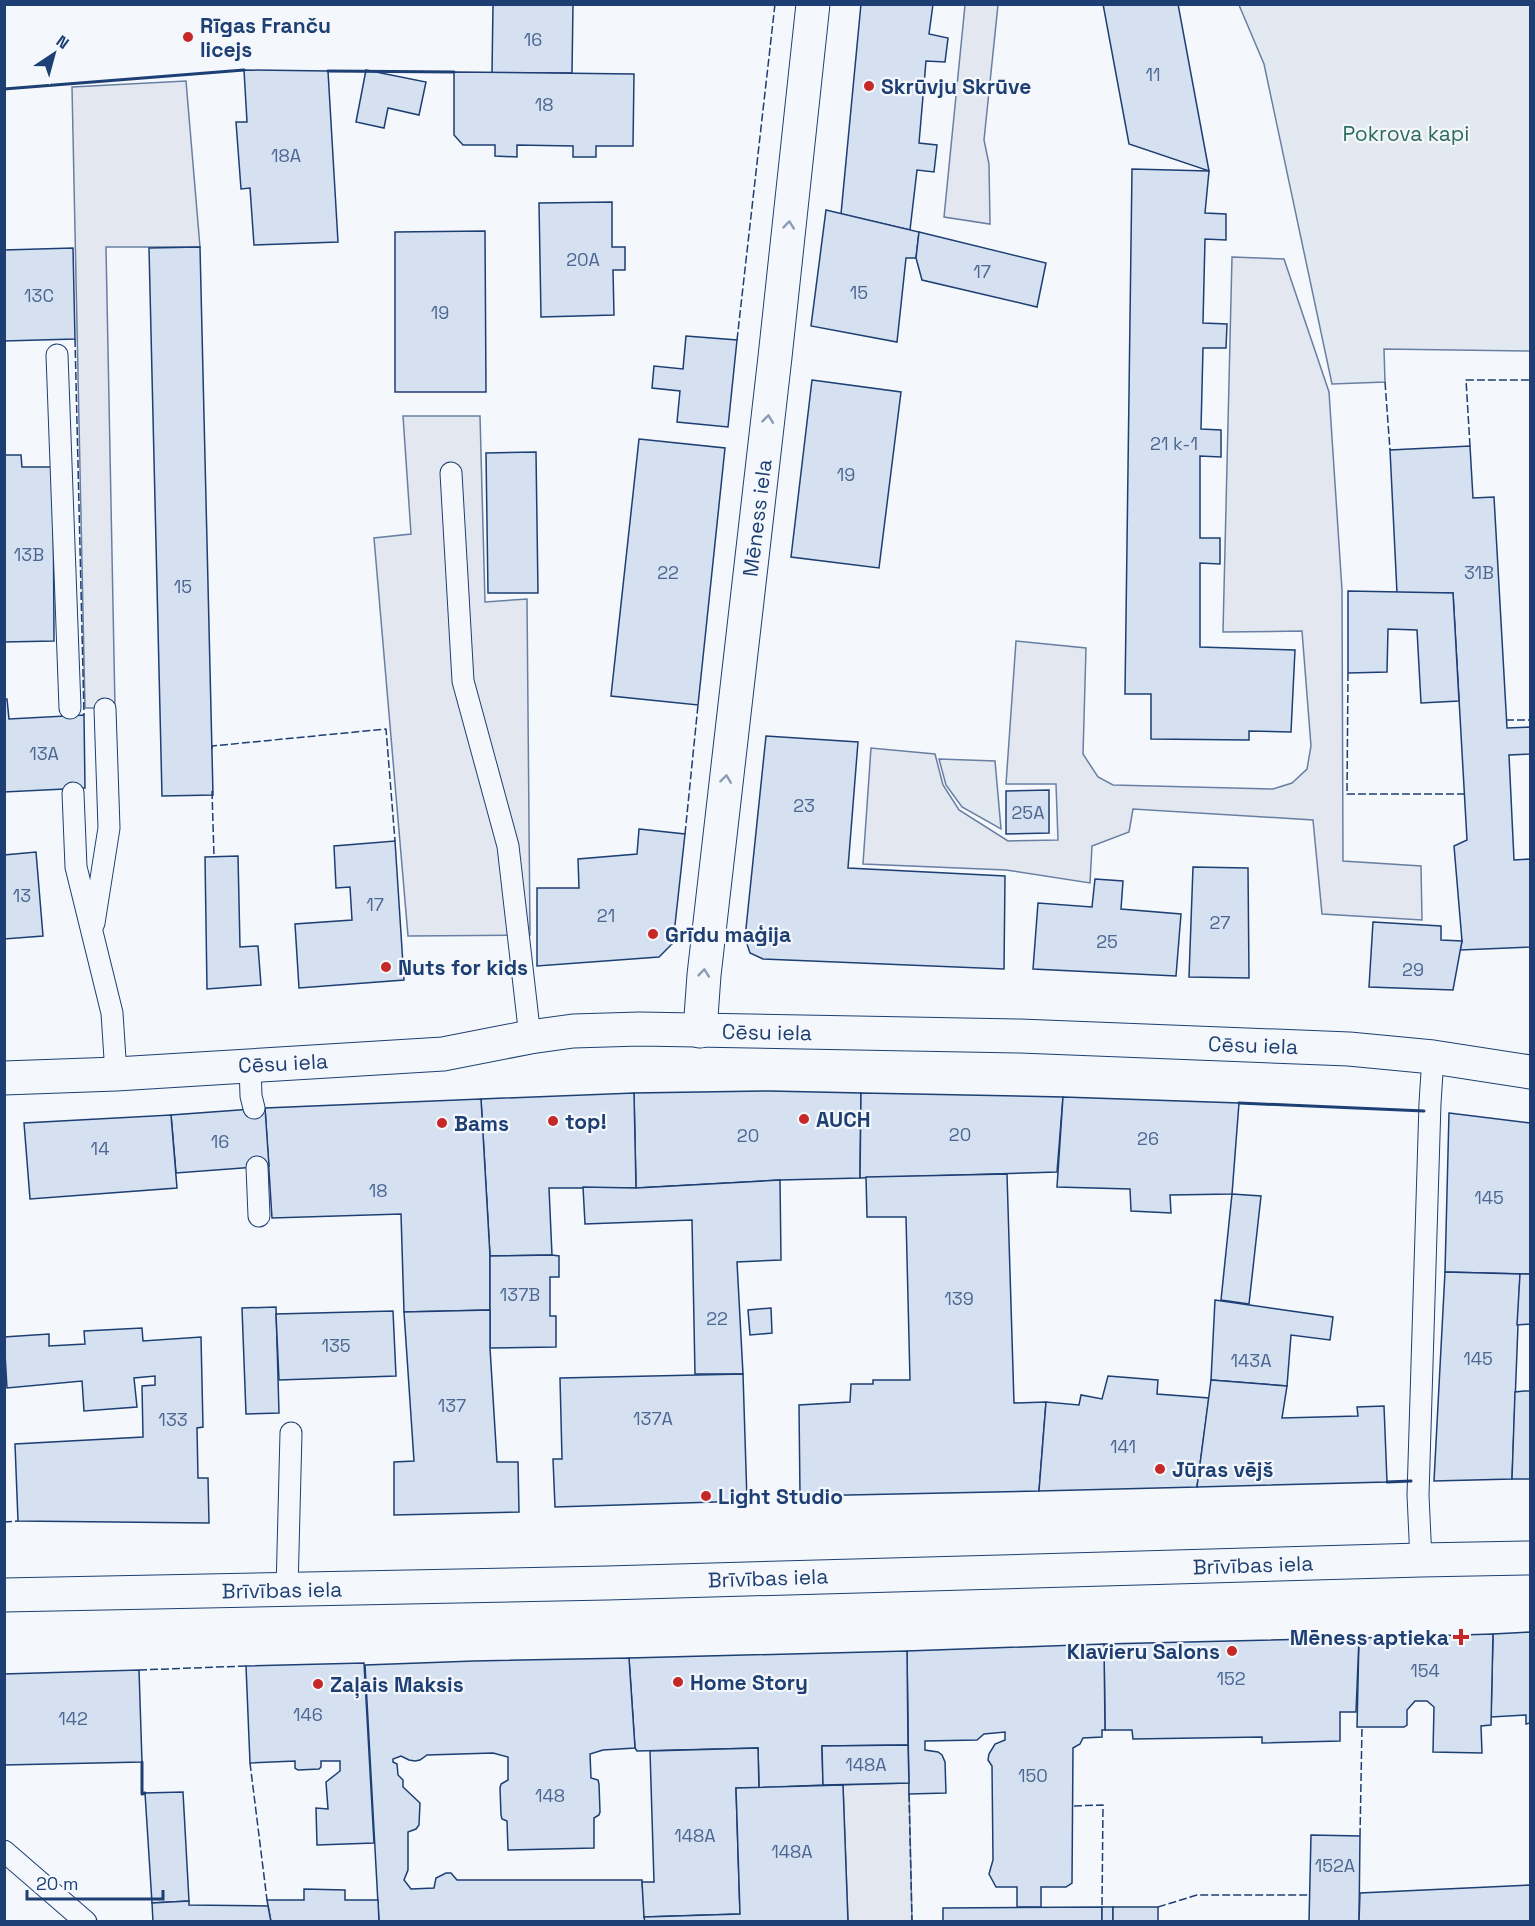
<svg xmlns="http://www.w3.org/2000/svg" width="1535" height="1926" font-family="'Space Grotesk',sans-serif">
<rect width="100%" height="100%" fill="#f4f7fb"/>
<g fill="#e3e9f0" stroke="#687fa3" stroke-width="1.5">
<path d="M 1239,5 L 1530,5 L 1530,351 L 1384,349 L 1385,382 L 1332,384 L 1264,64 Z"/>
<path d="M 939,759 L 995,761 L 1001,829 L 962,807 L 946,785 Z"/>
</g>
<g fill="#e3e8f0" stroke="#687fa3" stroke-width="1.5">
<path d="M 965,5 L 998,5 L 984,140 L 989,164 L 990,224 L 944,217 Z"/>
<path d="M 186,81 L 200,247 L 106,247 L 115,708 L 85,708 L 72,87 Z"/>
<path d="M 1232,257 L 1284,259 L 1329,392 L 1342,590 L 1343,861 L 1421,866 L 1422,920 L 1322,914 L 1313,820 L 1133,809 L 1129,832 L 1092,846 L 1090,883 L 1006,870 L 863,864 L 871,748 L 935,754 L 943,785 L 959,810 L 1008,841 L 1058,840 L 1056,784 L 1006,784 L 1016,641 L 1086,648 L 1083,754 L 1098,777 L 1113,785 L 1273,789 L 1292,783 L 1307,769 L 1311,746 L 1302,631 L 1223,632 Z"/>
<path d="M 403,416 L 480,416 L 485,602 L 527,599 L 530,935 L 408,936 L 374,538 L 411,534 Z"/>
<path d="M 909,1783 L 912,1921 L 848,1921 L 843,1785 Z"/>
</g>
<g fill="#d5e0f0" stroke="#1d3f73" stroke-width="1.5">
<path d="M 493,4 L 573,4 L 572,73 L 492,73 Z"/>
<path d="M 861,4 L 933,4 L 929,34 L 948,38 L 945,62 L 926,61 L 919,143 L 937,145 L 934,172 L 917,170 L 910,230 L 841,214 Z"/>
<path d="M 1103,4 L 1178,4 L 1209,171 L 1129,144 Z"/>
<path d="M 244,70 L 328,71 L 338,242 L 254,245 L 250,188 L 241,189 L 236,122 L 247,122 Z"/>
<path d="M 366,70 L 426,82 L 419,115 L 388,108 L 384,128 L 356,122 Z"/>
<path d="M 454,72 L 634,74 L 633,146 L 596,146 L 596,157 L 573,157 L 573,146 L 517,145 L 517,157 L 495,156 L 495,145 L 463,145 L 454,135 Z"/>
<path d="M 1132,169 L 1209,171 L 1205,213 L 1226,214 L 1226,240 L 1205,239 L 1203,323 L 1227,324 L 1226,348 L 1203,348 L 1201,429 L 1221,430 L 1221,457 L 1200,456 L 1200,538 L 1220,538 L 1220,564 L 1200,563 L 1200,647 L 1295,650 L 1291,732 L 1249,731 L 1249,740 L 1151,739 L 1151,694 L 1125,694 Z"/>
<path d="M 612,202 L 612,247 L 625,247 L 625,270 L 613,270 L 614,315 L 541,317 L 539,203 Z"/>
<path d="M 826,210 L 919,232 L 916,258 L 906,258 L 897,342 L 811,326 Z"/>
<path d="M 485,231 L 486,392 L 395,392 L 395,232 Z"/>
<path d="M 919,232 L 1046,263 L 1037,307 L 922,280 L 916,258 Z"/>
<path d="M 200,247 L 213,795 L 162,796 L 149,248 Z"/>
<path d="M 73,248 L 75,339 L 4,341 L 4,250 Z"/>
<path d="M 686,336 L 737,340 L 728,427 L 677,422 L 680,391 L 652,388 L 654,366 L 683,369 Z"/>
<path d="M 812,380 L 901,392 L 879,568 L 791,557 Z"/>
<path d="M 639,439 L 725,448 L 698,705 L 611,696 Z"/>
<path d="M 1470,446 L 1473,498 L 1494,497 L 1507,728 L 1530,727 L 1530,754 L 1509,755 L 1514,860 L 1530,859 L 1530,947 L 1460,950 L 1462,941 L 1454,846 L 1467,840 L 1453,593 L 1397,593 L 1390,450 Z"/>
<path d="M 536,452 L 538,593 L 488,593 L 486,453 Z"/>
<path d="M 4,455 L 21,455 L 22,467 L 53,467 L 54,641 L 4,642 Z"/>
<path d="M 1348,591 L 1453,593 L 1459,701 L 1421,703 L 1417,630 L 1388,629 L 1387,672 L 1348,673 Z"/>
<path d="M 4,699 L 7,699 L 9,719 L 84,715 L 85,788 L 4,792 Z"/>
<path d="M 766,736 L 858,742 L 848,868 L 1005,876 L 1004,969 L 763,959 L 750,953 L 745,938 Z"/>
<path d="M 1049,790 L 1049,833 L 1006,834 L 1006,791 Z"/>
<path d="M 639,829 L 685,834 L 673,943 L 659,957 L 537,966 L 537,888 L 579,888 L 578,859 L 637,854 Z"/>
<path d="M 395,841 L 404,980 L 299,988 L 295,924 L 352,920 L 350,887 L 336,888 L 334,846 Z"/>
<path d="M 36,852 L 43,936 L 4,939 L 4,855 Z"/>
<path d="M 238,856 L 240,947 L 258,946 L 261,985 L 207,989 L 205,857 Z"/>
<path d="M 1193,867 L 1248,868 L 1249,978 L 1189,977 Z"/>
<path d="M 1095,879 L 1123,881 L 1121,909 L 1181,914 L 1176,976 L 1033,969 L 1038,903 L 1092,907 Z"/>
<path d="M 1373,922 L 1441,926 L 1441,940 L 1462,941 L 1453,990 L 1369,987 Z"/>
<path d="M 770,1091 L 861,1093 L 860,1178 L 780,1180 L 636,1188 L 634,1093 Z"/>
<path d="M 634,1093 L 636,1188 L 549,1188 L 552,1255 L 490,1256 L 481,1099 Z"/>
<path d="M 861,1093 L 1063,1097 L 1057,1172 L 860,1178 Z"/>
<path d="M 1063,1097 L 1239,1103 L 1232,1194 L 1170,1195 L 1171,1213 L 1131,1211 L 1130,1189 L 1057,1187 Z"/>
<path d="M 481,1099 L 490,1256 L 490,1310 L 404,1312 L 401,1214 L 272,1218 L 265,1108 Z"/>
<path d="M 265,1108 L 269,1166 L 176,1173 L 171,1115 Z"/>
<path d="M 1449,1113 L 1530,1123 L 1530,1274 L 1445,1272 Z"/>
<path d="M 171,1115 L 177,1188 L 30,1199 L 24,1123 Z"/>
<path d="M 1007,1174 L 1014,1403 L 1046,1402 L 1039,1491 L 800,1496 L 799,1405 L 850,1402 L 851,1384 L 873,1384 L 873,1380 L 910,1380 L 906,1217 L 867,1217 L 866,1177 Z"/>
<path d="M 780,1180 L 781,1260 L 737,1262 L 743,1374 L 695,1374 L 692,1220 L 585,1224 L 583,1187 L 636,1188 Z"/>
<path d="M 1232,1194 L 1261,1196 L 1249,1304 L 1221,1300 Z"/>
<path d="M 552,1255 L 559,1256 L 559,1277 L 550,1277 L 550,1316 L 556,1316 L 556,1347 L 490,1348 L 490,1256 Z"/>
<path d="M 1445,1272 L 1520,1274 L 1512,1479 L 1434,1481 Z"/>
<path d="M 1520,1274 L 1530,1274 L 1530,1324 L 1517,1325 Z"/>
<path d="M 1215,1300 L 1333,1317 L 1330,1340 L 1291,1335 L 1287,1386 L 1211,1380 Z"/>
<path d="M 276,1307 L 279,1413 L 246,1414 L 242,1308 Z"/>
<path d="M 771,1308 L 772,1333 L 750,1335 L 748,1310 Z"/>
<path d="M 490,1310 L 490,1348 L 497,1462 L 518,1462 L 519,1512 L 394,1515 L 394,1462 L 414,1461 L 404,1312 Z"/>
<path d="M 393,1311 L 396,1376 L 279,1380 L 276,1314 Z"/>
<path d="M 142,1328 L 143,1341 L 201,1337 L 203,1427 L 197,1428 L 198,1478 L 208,1478 L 209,1523 L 18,1521 L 15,1444 L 143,1437 L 142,1386 L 155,1385 L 155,1376 L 134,1378 L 137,1407 L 84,1411 L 82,1381 L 7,1388 L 4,1337 L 49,1334 L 49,1346 L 85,1344 L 84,1331 Z"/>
<path d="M 743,1374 L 747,1501 L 555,1507 L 553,1459 L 562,1459 L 560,1378 Z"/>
<path d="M 1108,1376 L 1158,1380 L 1157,1394 L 1209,1398 L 1197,1487 L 1039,1491 L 1046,1402 L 1079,1405 L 1081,1395 L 1102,1399 Z"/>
<path d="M 1211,1380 L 1287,1386 L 1282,1418 L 1358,1416 L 1357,1407 L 1384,1406 L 1387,1482 L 1197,1487 Z"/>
<path d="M 1524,1391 L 1530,1391 L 1530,1479 L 1512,1479 L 1515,1392 Z"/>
<path d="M 1530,1632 L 1530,1723 L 1526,1724 L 1526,1715 L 1491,1717 L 1493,1634 Z"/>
<path d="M 1493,1634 L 1491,1725 L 1481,1726 L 1482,1753 L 1433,1752 L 1434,1707 L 1427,1701 L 1415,1701 L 1407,1710 L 1407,1725 L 1404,1727 L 1357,1727 L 1359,1638 Z"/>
<path d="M 1359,1638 L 1356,1712 L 1340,1712 L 1340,1741 L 1262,1743 L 1262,1737 L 1133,1739 L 1132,1730 L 1105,1730 L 1104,1644 Z"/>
<path d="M 1104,1644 L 1105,1730 L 1102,1730 L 1102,1737 L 1083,1738 L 1080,1744 L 1073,1748 L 1072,1883 L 1066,1887 L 1041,1887 L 1041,1907 L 1017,1907 L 1017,1887 L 996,1887 L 989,1874 L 993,1860 L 992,1766 L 988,1760 L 989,1754 L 995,1744 L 1005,1740 L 1005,1732 L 984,1734 L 977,1740 L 925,1741 L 925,1750 L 938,1752 L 942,1755 L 945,1762 L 946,1793 L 909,1794 L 907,1651 Z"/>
<path d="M 907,1651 L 908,1745 L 822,1746 L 823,1785 L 759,1788 L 758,1748 L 637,1751 L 635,1748 L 629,1658 Z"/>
<path d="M 629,1658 L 635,1748 L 603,1750 L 590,1754 L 591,1778 L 598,1780 L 599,1784 L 600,1812 L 599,1815 L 594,1818 L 594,1848 L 508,1850 L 507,1821 L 502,1819 L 501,1815 L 500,1788 L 501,1784 L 508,1780 L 508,1757 L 493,1753 L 427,1755 L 420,1760 L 415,1761 L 409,1760 L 401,1756 L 393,1759 L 393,1762 L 397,1764 L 398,1775 L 403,1780 L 403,1787 L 420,1803 L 419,1825 L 416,1829 L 408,1832 L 408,1870 L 404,1880 L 411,1889 L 434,1888 L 436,1878 L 446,1873 L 451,1873 L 457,1880 L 642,1880 L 645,1922 L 379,1922 L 365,1665 L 474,1661 Z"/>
<path d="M 364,1663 L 374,1843 L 317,1845 L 316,1808 L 328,1809 L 326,1782 L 340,1771 L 340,1761 L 321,1761 L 321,1767 L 319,1769 L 298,1770 L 295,1768 L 295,1761 L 250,1763 L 246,1666 Z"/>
<path d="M 139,1670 L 142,1762 L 4,1765 L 4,1674 Z"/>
<path d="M 908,1745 L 909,1783 L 823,1785 L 822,1746 Z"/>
<path d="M 758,1748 L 759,1788 L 736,1788 L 740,1914 L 644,1917 L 642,1882 L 654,1882 L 650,1751 Z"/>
<path d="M 843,1785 L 848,1922 L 645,1922 L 644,1917 L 740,1914 L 736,1788 Z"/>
<path d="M 183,1792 L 189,1901 L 152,1903 L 145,1793 Z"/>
<path d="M 1311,1835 L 1360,1836 L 1359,1922 L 1309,1922 Z"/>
<path d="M 1530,1885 L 1530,1922 L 1359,1922 L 1360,1893 Z"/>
<path d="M 304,1889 L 345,1890 L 345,1900 L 378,1900 L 379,1922 L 271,1922 L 267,1900 L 304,1900 Z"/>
<path d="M 189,1901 L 189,1905 L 268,1906 L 271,1922 L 153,1922 L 152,1903 Z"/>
<path d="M 1102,1907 L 1102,1922 L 943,1922 L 943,1908 Z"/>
<rect x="1102" y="1907" width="11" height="15"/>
<rect x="1113" y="1907" width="45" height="15"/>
</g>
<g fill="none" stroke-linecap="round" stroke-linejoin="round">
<g stroke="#1d3f73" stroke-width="23">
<g id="service">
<path d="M 57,355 L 70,708"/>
<path d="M 451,473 L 463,681 L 508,846 L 530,1037"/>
<path d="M 73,793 L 76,867 L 112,1013 L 116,1074"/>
<path d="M 94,923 L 109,828 L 105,709"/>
<path d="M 250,1065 L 251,1096 L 254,1108"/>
<path d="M 257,1167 L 259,1216"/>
<path d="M 1421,1560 L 1418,1495 L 1430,1103 L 1433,1057"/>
<path d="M 287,1590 L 291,1433"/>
<path d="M 4,1851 L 86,1922"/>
</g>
</g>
<g stroke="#1d3f73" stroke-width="35">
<g id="minor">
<path d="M 700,1031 L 704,975 L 775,357 L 813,4"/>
<path d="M 4,1078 L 116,1074 L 443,1054 L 530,1037 L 573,1031 L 640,1029 L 1020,1036 L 1349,1049 L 1433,1057 L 1530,1072"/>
</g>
</g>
<g stroke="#1d3f73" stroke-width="35">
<path id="trunk" d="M 4,1595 L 607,1583 L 1421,1560 L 1530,1558"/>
</g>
<use href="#service" stroke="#f4f7fb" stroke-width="21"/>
<use href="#minor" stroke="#f4f7fb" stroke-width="33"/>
<use href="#trunk" stroke="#f4f7fb" stroke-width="33"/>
<g stroke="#1d3f73" stroke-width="1.5" stroke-dasharray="8 3" stroke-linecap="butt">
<path d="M 75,339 L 84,715"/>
<path d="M 737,340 L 775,4"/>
<path d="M 1385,382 L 1390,450"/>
<path d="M 1470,446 L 1466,380 L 1530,380"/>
<path d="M 1348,673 L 1347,794 L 1464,794"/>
<path d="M 1506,720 L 1530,720"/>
<path d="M 212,749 L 212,746 L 386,729 L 395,841"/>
<path d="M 212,791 L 214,857"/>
<path d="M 685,834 L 698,705"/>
<path d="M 4,1522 L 18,1521"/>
<path d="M 139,1670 L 246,1666"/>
<path d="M 250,1763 L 267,1900"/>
<path d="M 909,1794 L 912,1922"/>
<path d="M 1074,1806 L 1103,1805 L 1102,1907"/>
<path d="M 1360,1836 L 1362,1727"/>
<path d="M 1158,1907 L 1197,1895 L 1309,1895"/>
</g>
<g stroke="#1d3f73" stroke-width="3">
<path d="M 328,71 L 454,72"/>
<path d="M 4,89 L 244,70"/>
<path d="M 1239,1103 L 1424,1111"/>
<path d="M 1387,1482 L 1411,1481"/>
<path d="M 142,1762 L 142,1794 L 145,1793"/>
</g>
</g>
<defs><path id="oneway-chevron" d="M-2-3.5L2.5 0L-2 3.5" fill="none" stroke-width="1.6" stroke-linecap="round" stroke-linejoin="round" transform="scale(1.5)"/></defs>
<g stroke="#889bb7">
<use href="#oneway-chevron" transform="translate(789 225) rotate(-84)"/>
<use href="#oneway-chevron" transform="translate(768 419) rotate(-83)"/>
<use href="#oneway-chevron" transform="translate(726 779) rotate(-83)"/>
<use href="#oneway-chevron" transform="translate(704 973) rotate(-84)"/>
</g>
<g fill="#c62828" stroke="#f4f7fb" stroke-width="2">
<circle cx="188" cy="37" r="6"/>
<circle cx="869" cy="86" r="6"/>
<circle cx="653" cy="934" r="6"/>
<circle cx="386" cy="967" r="6"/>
<circle cx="804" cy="1119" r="6"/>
<circle cx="553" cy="1121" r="6"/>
<circle cx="442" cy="1123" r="6"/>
<circle cx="1160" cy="1469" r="6"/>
<circle cx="706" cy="1496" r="6"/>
<path d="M1458 1628h6v6h6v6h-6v6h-6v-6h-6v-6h6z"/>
<circle cx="1232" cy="1651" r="6"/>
<circle cx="678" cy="1682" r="6"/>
<circle cx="318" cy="1684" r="6"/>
</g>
<g text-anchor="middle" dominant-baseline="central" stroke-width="4.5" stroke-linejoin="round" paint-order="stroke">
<g font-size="18" fill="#4b6792">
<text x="533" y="39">16</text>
<text x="1153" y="74">11</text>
<text x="544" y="104">18</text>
<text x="286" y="155">18A</text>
<text x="583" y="259">20A</text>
<text x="982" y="271">17</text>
<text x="859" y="292">15</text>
<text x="39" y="295">13C</text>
<text x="440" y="312">19</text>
<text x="1174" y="443">21 k-1</text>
<text x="846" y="474">19</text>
<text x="29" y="554">13B</text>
<text x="668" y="572">22</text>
<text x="1479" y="572">31B</text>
<text x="183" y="586">15</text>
<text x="44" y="753">13A</text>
<text x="804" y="805">23</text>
<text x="1028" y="812">25A</text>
<text x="22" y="895">13</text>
<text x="375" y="904">17</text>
<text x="606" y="915">21</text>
<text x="1220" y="922">27</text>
<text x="1107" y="941">25</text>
<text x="1413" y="969">29</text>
<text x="960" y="1134">20</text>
<text x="748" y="1135">20</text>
<text x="1148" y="1138">26</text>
<text x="220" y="1141">16</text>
<text x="100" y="1148">14</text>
<text x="378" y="1190">18</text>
<text x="1489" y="1197">145</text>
<text x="520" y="1294">137B</text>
<text x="959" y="1298">139</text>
<text x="717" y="1318">22</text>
<text x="336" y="1345">135</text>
<text x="1478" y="1358">145</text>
<text x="1251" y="1360">143A</text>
<text x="452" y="1405">137</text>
<text x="653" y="1418">137A</text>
<text x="173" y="1419">133</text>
<text x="1123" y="1446">141</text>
<text x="1425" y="1670">154</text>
<text x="1231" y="1678">152</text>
<text x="308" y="1714">146</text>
<text x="73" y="1718">142</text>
<text x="866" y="1764">148A</text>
<text x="1033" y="1775">150</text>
<text x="550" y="1795">148</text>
<text x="695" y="1835">148A</text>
<text x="792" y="1851">148A</text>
<text x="1335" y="1865">152A</text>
</g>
<g font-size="21" font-weight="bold" fill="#1d3f73" stroke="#f4f7fb" text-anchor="start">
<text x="200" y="25">Rīgas Franču<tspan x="200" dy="24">licejs</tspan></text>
<text x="881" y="86">Skrūvju Skrūve</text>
<text x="665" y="934">Grīdu maģija</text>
<text x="398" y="967">Nuts for kids</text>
<text x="816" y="1119">AUCH</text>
<text x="565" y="1121">top!</text>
<text x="454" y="1123">Bams</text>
<text x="1172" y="1469">Jūras vējš</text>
<text x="718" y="1496">Light Studio</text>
<text x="1449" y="1637" text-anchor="end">Mēness aptieka</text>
<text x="1220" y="1651" text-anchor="end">Klavieru Salons</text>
<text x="690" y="1682">Home Story</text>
<text x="330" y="1684">Zaļais Maksis</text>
</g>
<g font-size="21" fill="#2c6c60" stroke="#f4f7fb">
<text x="1406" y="133">Pokrova kapi</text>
</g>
<g font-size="21" fill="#1d3f73" stroke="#f4f7fb">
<text transform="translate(757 518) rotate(-83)">Mēness iela</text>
<text transform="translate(767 1032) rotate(1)">Cēsu iela</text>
<text transform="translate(1253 1045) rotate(2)">Cēsu iela</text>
<text transform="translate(283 1063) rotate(-3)">Cēsu iela</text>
<text transform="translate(1253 1565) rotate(-2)">Brīvības iela</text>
<text transform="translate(768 1578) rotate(-2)">Brīvības iela</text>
<text transform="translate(282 1590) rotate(-1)">Brīvības iela</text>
</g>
</g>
<rect width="1535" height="1926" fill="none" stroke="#1d3f73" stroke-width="12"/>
<g transform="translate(54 54) rotate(36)" stroke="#f4f7fb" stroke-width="4.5" paint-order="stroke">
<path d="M0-4.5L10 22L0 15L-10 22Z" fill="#1d3f73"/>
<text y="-9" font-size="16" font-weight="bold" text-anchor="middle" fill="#1d3f73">N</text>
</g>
<path d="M27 1890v9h136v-9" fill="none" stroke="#1d3f73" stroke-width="3"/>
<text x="36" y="1890" font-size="18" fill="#1d3f73" stroke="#f4f7fb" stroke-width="4.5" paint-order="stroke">20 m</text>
</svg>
